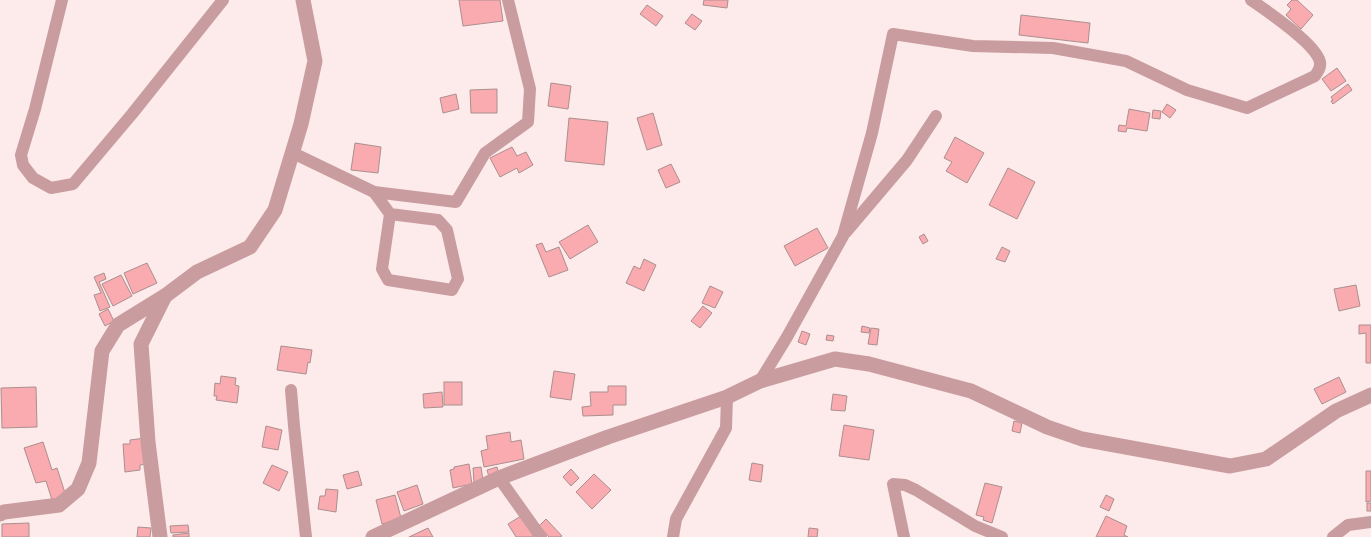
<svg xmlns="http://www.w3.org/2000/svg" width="1371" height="537" font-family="Roboto,sans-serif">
<rect width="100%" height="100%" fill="#fdeaea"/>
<g fill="#faabaf" stroke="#ab8f8f">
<path d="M 459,0 L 500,0 L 503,21 L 463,26 Z"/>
<path d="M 704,0 L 728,0 L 727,8 L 703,5 Z"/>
<path d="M 1292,0 L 1297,0 L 1313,15 L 1301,29 L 1286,15 L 1291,9 L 1287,5 Z"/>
<path d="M 647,5 L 663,16 L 656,26 L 640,14 Z"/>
<path d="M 692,14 L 702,21 L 695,30 L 685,23 Z"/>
<path d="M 1021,15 L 1090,23 L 1088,43 L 1019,35 Z"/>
<path d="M 1337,68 L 1346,81 L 1331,91 L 1322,79 Z"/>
<path d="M 551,83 L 571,86 L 568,109 L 548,106 Z"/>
<path d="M 1348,84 L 1352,90 L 1333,104 L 1331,101 L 1333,100 L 1331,97 Z"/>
<path d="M 497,89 L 497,113 L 471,113 L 470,90 Z"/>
<path d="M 456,94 L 459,109 L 443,113 L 440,98 Z"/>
<path d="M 1167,104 L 1176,110 L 1170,118 L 1162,112 Z"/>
<path d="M 1129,109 L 1150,113 L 1147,131 L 1127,128 L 1126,132 L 1118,131 L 1119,125 L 1126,126 Z"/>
<path d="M 1153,110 L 1161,111 L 1160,119 L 1152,118 Z"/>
<path d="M 653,113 L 662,145 L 647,150 L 637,118 Z"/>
<path d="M 569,118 L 608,122 L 604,165 L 565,161 Z"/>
<path d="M 955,137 L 984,153 L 967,183 L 946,171 L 952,162 L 944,158 Z"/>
<path d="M 355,143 L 381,147 L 378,173 L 351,170 Z"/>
<path d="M 512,147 L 517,156 L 526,152 L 533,165 L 519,173 L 517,168 L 500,177 L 490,158 Z"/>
<path d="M 671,164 L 680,182 L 666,188 L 658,170 Z"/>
<path d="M 1008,168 L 1035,182 L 1017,219 L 989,205 Z"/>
<path d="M 588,225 L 598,242 L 570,259 L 559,242 Z"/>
<path d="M 817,228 L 828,248 L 795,266 L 784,246 Z"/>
<path d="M 924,234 L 928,241 L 923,244 L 919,237 Z"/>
<path d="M 542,243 L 546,252 L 559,247 L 568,270 L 549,277 L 536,245 Z"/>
<path d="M 1002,247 L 1010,251 L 1005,262 L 996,259 Z"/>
<path d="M 644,259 L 656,265 L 644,291 L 626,283 L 634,266 L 640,269 Z"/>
<path d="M 147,263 L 157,283 L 133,294 L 124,273 Z"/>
<path d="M 104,273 L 106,279 L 99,282 L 110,307 L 100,311 L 94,295 L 101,293 L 94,277 Z"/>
<path d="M 121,275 L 132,296 L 113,306 L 102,284 Z"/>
<path d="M 1356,285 L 1360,306 L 1339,311 L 1334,289 Z"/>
<path d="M 710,286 L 723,292 L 715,308 L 702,303 Z"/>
<path d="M 703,306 L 712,313 L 700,328 L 691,321 Z"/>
<path d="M 108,309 L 114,321 L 105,326 L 99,314 Z"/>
<path d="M 1359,325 L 1371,325 L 1371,363 L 1366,363 L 1366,333 L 1359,334 Z"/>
<path d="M 862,326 L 870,328 L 869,333 L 861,332 Z"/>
<path d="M 871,328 L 879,329 L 877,345 L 868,344 Z"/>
<path d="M 802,331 L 810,334 L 806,345 L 798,342 Z"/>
<path d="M 827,335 L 834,336 L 833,341 L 826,340 Z"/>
<path d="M 281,346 L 312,350 L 310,363 L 308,362 L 306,374 L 277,370 Z"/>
<path d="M 554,371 L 575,374 L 571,400 L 550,397 Z"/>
<path d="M 221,376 L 236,378 L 235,385 L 239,386 L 237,403 L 216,400 L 217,396 L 214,396 L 215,383 L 220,384 Z"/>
<path d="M 1339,377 L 1346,392 L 1322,404 L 1314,389 Z"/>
<rect x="444" y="382" width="18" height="23"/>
<path d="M 608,386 L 626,386 L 626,405 L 613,405 L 613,415 L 583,416 L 582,407 L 591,406 L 590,392 L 608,392 Z"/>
<path d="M 36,387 L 37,427 L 2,428 L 1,388 Z"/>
<path d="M 442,392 L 443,407 L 424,408 L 423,394 Z"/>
<path d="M 833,394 L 847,396 L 845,411 L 831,410 Z"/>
<path d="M 1014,421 L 1022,423 L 1020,433 L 1012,431 Z"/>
<path d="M 844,425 L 874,430 L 869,460 L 839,456 Z"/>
<path d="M 266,426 L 282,430 L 278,450 L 262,447 Z"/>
<path d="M 510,432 L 511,442 L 521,440 L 524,459 L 484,467 L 481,451 L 488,449 L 486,436 Z"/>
<path d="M 145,438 L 147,464 L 140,465 L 140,470 L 125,472 L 123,444 L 130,444 L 130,440 Z"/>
<path d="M 43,442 L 52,470 L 57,468 L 66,496 L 52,500 L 46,481 L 36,483 L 24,448 Z"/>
<path d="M 752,463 L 763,465 L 761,482 L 749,480 Z"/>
<path d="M 469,464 L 472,484 L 453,488 L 450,470 L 454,469 L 454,467 Z"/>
<path d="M 272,465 L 288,472 L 279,491 L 263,483 Z"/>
<path d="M 481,467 L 483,481 L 474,482 L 473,468 Z"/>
<path d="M 497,467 L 499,474 L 489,477 L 487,470 Z"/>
<path d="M 571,469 L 579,478 L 571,486 L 563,477 Z"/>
<path d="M 358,471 L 362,485 L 347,489 L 343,475 Z"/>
<path d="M 1366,471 L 1371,471 L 1371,501 L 1366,502 Z"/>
<path d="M 594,474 L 611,490 L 592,509 L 576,492 Z"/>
<path d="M 985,483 L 1002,487 L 992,523 L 983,520 L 984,517 L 976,515 Z"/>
<path d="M 417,485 L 423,504 L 404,511 L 397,492 Z"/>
<path d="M 326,489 L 338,490 L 336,512 L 318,509 L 320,496 L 325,496 Z"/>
<path d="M 395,495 L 401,518 L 382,524 L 376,500 Z"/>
<path d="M 1106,495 L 1114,499 L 1109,511 L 1100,507 Z"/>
<rect x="1367" y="503" width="4" height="8"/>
<path d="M 521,516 L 534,537 L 516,537 L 508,524 Z"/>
<path d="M 1106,516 L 1127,526 L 1124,535 L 1128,537 L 1096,537 Z"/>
<path d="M 546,519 L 562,536 L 560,537 L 549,537 L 539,526 Z"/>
<path d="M 29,523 L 29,537 L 2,537 L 2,524 Z"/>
<path d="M 188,525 L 189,532 L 171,533 L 170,526 Z"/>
<path d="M 138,527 L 151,528 L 150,537 L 137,537 Z"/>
<path d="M 428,528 L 433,537 L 409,537 Z"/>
<path d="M 809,528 L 818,529 L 817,537 L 808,537 Z"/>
<path d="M 189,533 L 189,537 L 173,537 L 173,535 Z"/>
</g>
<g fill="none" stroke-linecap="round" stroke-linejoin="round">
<g stroke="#c99d9f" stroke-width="12">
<path d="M 62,0 L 35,109 L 21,155 L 23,165 L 33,178 L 51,188 L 73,184 L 132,114 L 223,0"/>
<path d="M 293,153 L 374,192 L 456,202 L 485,153 L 528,122 L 530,89 L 508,0"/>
<path d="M 374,192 L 390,214 L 382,269 L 388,280 L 452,290 L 458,279 L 447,230 L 438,220 L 390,214"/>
<path d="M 846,232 L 907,160 L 936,116"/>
<path d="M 760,381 L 787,337 L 843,236 L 872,133 L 893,34 L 973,46 L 1053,48 L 1126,61 L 1187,90 L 1247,108 L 1315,76 C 1318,71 1321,68 1320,62 C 1316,44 1267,11 1251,0"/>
<path d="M 291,390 L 294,426 L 306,537"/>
<path d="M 499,478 L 541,537"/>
<path d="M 673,537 L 676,519 L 726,428 L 727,397"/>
<path d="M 904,537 L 893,484 L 905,485 L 916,490 L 975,526 L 1002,537"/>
<path d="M 1333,537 L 1348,525 L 1371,522"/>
</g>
<g stroke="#c99d9f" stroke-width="15">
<path d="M 0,514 L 4,512 L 59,505 L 78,489 L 89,463 L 102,351 L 118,325 L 165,296 L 197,272 L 250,247 L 275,210 L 301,124 L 315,61 L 303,0"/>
<path d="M 160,537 L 148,442 L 141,344 L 165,296"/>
<path d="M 373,537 L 499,478 L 608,437 L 727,397 L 760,381 L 835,359 L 869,364 L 971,391 L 1047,427 L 1082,439 L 1230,466 L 1266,459 L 1336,411 L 1371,395"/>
</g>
</g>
</svg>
